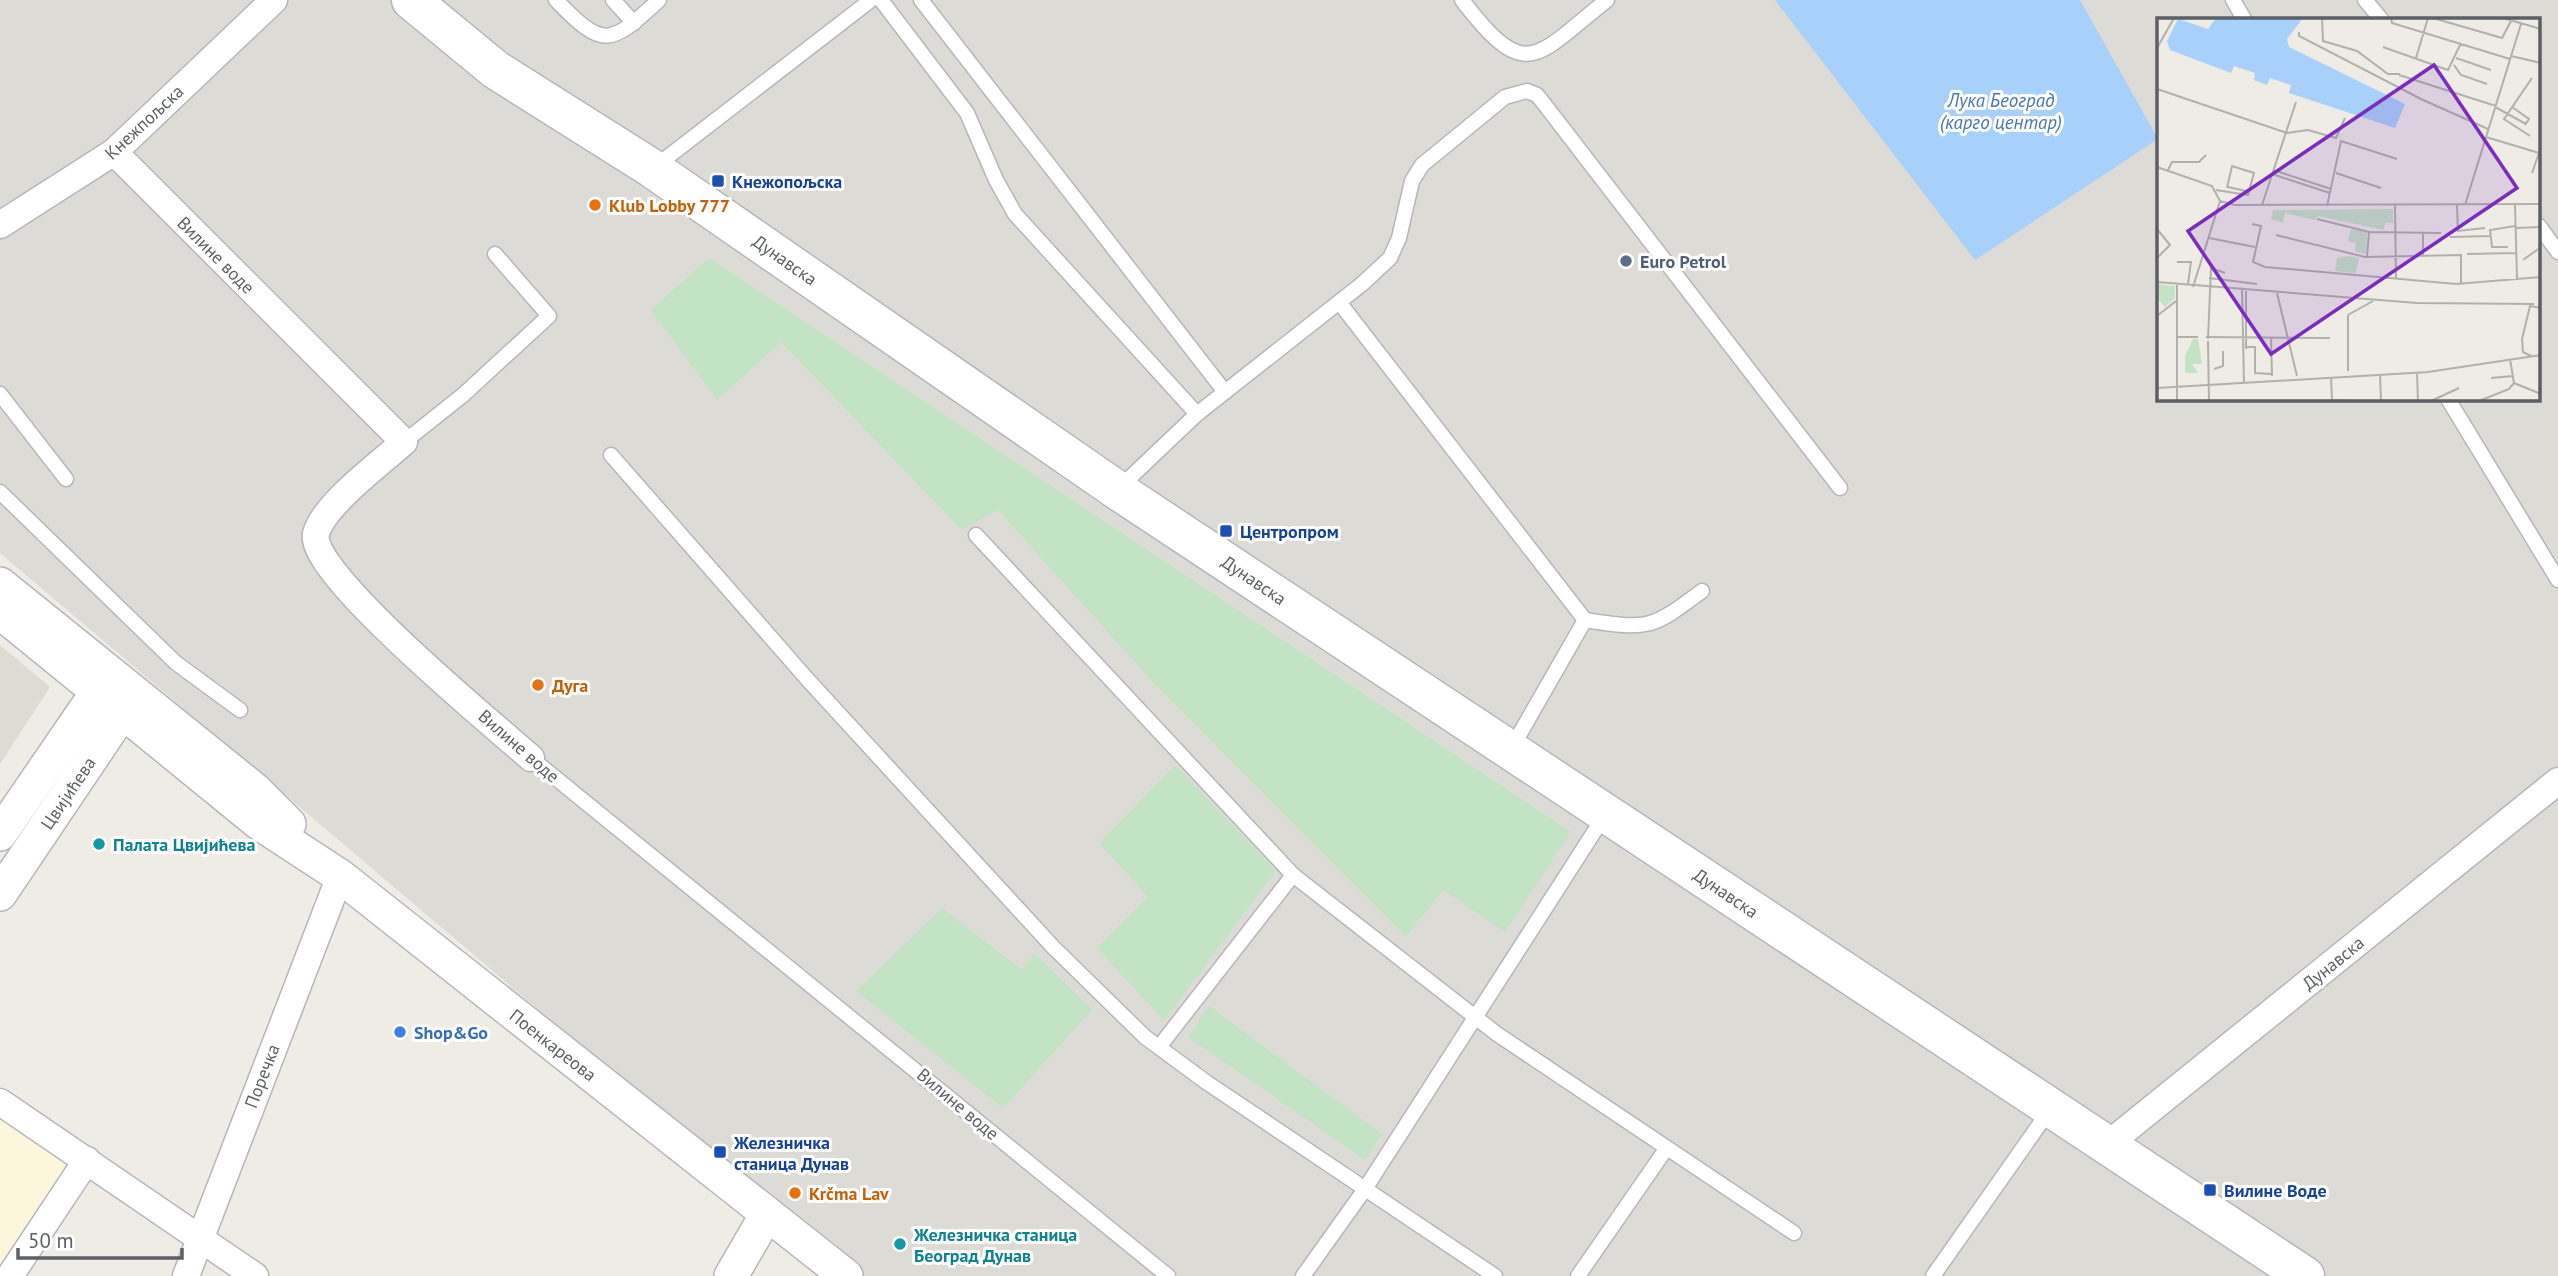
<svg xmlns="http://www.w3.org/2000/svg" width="2558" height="1276" font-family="'PT Sans',sans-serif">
<rect width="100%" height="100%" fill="#eeece4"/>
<path fill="#fcf7db" d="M 0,1116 L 74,1166 L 0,1276 Z"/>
<path fill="#dddbd6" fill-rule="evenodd" d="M 0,0 L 2558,0 L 2558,1276 L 861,1276 L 782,1216 L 0,553 ZM 2159,19 L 2539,19 L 2539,399 L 2159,399 Z"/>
<path fill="#dedbd2" d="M 0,645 L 50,687 L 0,764 Z"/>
<g fill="#c2e4c4">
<path d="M 709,258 L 1571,832 L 1505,932 L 1443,890 L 1406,937 L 1150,679 L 998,510 L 962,530 L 781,342 L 717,400 L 651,310 Z"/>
<path d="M 1175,765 L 1276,871 L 1164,1020 L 1097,948 L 1148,897 L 1099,843 Z"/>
<path d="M 942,908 L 1022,970 L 1034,953 L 1092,1010 L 1003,1108 L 856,991 Z"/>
<path d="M 1209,1006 L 1382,1134 L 1365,1160 L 1188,1037 Z"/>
</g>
<path fill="#a7d0fa" d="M 1775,0 L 2080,0 L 2158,139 L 1975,260 Z"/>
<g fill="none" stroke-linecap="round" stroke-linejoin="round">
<g stroke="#b4b6ba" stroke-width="17">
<g id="service">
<path d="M 556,0 C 604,50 610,45 659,0"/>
<path d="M 613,0 L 634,23"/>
<path d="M 881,0 L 967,113 L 996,180 L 1015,214 L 1197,414"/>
<path d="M 921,0 L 1225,392"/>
<path d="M 1462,0 C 1527,85 1535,57 1607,0"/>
<path d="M 2233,0 L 2244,19"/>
<path d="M 2365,0 L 2381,19"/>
<path d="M 656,166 L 871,0"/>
<path d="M 2539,226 L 2558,252"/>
<path d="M 1339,302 L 1585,620"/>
<path d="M 0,394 L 66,479"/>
<path d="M 2448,399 L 2558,580"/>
<path d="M 404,442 L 463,395 L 549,316 L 495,254"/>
<path d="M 611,455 L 808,680 L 1053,947 L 1145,1037 L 1206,1082 L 1495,1276"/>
<path d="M 1118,489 L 1197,414 L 1362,284 L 1390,258 L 1399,238 L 1412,181 L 1422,165 L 1505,97 L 1527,91 L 1537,95 L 1545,105 L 1840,488"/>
<path d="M 0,492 L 176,663 L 240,710"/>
<path d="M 976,535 L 1293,875 L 1497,1034 L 1794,1233"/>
<path d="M 1585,620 C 1649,630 1651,629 1702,591"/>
<path d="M 1511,749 L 1585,620"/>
<path d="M 531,758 L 1168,1276"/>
<path d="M 1159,1047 L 1293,875"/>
<path d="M 1303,1276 L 1365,1189 L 1605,815"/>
<path d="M 1578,1276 L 1666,1149"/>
<path d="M 1933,1276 L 2051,1108"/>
</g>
</g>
<g stroke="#b4b6ba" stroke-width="29">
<g id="minor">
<path d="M 114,152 L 404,442 C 382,462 323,505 316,534 C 306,571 497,728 531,758"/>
<path d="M 0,225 L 114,152 L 274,0"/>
<path d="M 0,1102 L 255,1276"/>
<path d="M 2107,1145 L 2558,781"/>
<path d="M 10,1276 L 87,1160"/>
<path d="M 186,1276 L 340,876"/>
</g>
</g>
<g stroke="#b4b6ba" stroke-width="36">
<g id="tertiary">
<path d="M 0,584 L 254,789 L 289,824"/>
<path d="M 0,612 L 259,823 L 340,876 L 846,1276"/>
<path d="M 0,834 L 109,675"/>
<path d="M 0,894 L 134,695"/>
<path d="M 731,1276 L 767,1214"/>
</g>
</g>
<g stroke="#b3b6bb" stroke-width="41">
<path id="secondary" d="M 411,0 L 496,70 L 653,169 L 1117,490 L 2305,1276"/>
</g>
<use href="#service" stroke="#fff" stroke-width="14"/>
<use href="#minor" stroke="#fff" stroke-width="26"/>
<use href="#tertiary" stroke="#fff" stroke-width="33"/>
<use href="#secondary" stroke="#fff" stroke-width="38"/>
</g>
<g fill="#1a4fb4" stroke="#fff" stroke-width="2.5">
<rect x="711" y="174" width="14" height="14" rx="3.5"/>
<rect x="1219" y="524" width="14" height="14" rx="3.5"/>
<rect x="713" y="1145" width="14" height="14" rx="3.5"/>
<rect x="2203" y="1183" width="14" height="14" rx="3.5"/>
</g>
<g fill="#e8710a" stroke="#fff" stroke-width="2.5">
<circle cx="595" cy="205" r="7"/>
<circle cx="538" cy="685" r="7"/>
<circle cx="795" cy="1193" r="7"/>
</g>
<circle fill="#5c6f8a" stroke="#fff" stroke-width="2.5" cx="1626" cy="261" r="7"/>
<g fill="#0f9aa8" stroke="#fff" stroke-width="2.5">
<circle cx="99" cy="844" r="7"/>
<circle cx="900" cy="1244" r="7"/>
</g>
<circle fill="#3f7fe0" stroke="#fff" stroke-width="2.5" cx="400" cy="1032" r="7"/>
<g text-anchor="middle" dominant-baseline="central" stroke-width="6" stroke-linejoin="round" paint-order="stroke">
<g font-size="18" fill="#5c5f64" stroke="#fff">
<text transform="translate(144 122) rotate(-43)">Кнежпољска</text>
<text transform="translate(216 255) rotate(45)">Вилине воде</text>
<text transform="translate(785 260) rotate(35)">Дунавска</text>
<text transform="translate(1254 580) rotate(34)">Дунавска</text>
<text transform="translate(519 746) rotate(41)">Вилине воде</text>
<text transform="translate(68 793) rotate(-56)">Цвијићева</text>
<text transform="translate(1726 893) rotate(34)">Дунавска</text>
<text transform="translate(2333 963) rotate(-39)">Дунавска</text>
<text transform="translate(553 1045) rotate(38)">Поенкареова</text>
<text transform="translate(262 1076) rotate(-69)">Поречка</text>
<text transform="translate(958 1104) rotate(40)">Вилине воде</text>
</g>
<g font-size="18" font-weight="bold" fill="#164399" stroke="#fff" text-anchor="start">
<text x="732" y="181">Кнежопољска</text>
<text x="1240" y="531">Центропром</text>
<text x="734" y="1142">Железничка<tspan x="734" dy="21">станица Дунав</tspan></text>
<text x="2224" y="1190">Вилине Воде</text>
</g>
<g font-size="18" font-weight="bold" fill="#c56008" stroke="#fff" text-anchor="start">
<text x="609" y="205">Klub Lobby 777</text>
<text x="552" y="685">Дуга</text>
<text x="809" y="1193">Krčma Lav</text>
</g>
<g font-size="18" font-weight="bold" fill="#4e5e75" stroke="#fff" text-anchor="start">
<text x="1640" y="261">Euro Petrol</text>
</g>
<g font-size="18" font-weight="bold" fill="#0d838f" stroke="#fff" text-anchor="start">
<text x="113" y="844">Палата Цвијићева</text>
<text x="914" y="1234">Железничка станица<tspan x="914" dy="21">Београд Дунав</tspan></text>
</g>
<g font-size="18" font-weight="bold" fill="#366cbe" stroke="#fff" text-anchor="start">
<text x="414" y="1032">Shop&amp;Go</text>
</g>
<g font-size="19" font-style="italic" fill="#4875b4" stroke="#fff">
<text x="2001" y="100">Лука Београд<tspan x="2001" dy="22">(карго центар)</tspan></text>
</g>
</g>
<g transform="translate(2157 18)">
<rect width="383" height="383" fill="#eeece4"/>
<path d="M 236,191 L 236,205 L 228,205 L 227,212 L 160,198 L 158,202 L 128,195 L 126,205 L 114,201 L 116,192 ZM 194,211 L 210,214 L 209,236 L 198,233 L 199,225 L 191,223 ZM 192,238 L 202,240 L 199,255 L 178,253 L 180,240 ZM 0,266 L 18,268 L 18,280 L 8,289 L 0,280 ZM 36,321 L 41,321 L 45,346 L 35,346 L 41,355 L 28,355 L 28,338 Z" fill="#c2e4c4"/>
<path d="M 59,0 L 146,0 L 130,21 L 132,29 L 248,86 L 238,110 L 132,75 L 134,67 L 113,60 L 110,67 L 97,62 L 98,55 L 77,48 L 74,55 L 13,32 L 10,23 L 21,1 L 51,11 Z" fill="#a7d0fa"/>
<path fill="none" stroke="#b0b0ad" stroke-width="2" d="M 165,0 L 166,23 L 200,33 L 231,56 L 243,56M 234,0 L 235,5 L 353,41M 276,0 L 345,20 L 354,3M 346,0 L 384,11M 142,14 L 142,18 L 264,81 L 331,111M 226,29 L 291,52 L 304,25M 0,30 L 17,0M 354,38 L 384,45M 259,40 L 271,0M 299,40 L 334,52M 297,47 L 304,57 L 330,66M 242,57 L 339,88M 0,71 L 130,115 L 151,112 L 179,120 L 188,100M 338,89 L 369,106M 355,89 L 372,101 L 368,107M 373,118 L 347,101 L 375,60M 329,119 L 382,135 L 375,155M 0,149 L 55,168 L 63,183 L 78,187 L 384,186M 11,152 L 15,144 L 42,144 L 49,137M 116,152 L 174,171M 179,155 L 224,170M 115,156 L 173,175M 71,169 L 93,174M 59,172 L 91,177 L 97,155 L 75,148 L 70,170M 358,186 L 360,261M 105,187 L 139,84M 238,187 L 239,261M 300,187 L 301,213 L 328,210M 308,187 L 364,6M 170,188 L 184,123 L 240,141M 160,201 L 212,214 L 284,215M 95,206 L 104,208 L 96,244 L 108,249 L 299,266 L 384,259M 359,210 L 384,209M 0,211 L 13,227 L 0,240M 119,217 L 208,239 L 304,237 L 304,266M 293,219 L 333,218M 52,220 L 98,229M 351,229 L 335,229 L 333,212 L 358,208M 310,236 L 359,235M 210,239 L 212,214M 266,239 L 266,216M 366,242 L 384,229M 20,244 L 34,244 L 31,266M 52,260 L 100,266M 0,264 L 260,285 L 377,286M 20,266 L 20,383M 36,269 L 63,183M 85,271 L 87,365M 120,275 L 140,358M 191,297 L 216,283M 0,298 L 19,283M 19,319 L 41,319M 49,319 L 173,320M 114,319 L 115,358M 51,321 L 54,250 L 68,255M 51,323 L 52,383M 89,329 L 98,329 L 98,355 L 115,356M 89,331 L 89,271M 374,338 L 366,334 L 365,321 L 373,288 L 384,290M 353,341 L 357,365M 57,351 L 66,348 L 66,333M 191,353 L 191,297M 260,355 L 261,383M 223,356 L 224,383M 174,359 L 175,383M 334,360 L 356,358M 357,365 L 384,376M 0,370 L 271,354 L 384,337M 175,382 L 199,383M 274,383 L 302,370M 322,383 L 352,371 L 357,365"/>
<path fill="#7b2cbf" fill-opacity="0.15" stroke="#7b2cbf" stroke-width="3.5" d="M 277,47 L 360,170 L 114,336 L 31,213 Z"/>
<rect width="383" height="383" fill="none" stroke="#5c5f64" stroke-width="3.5"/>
</g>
<path d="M18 1248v10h164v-10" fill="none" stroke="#5c5f64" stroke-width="3.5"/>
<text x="28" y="1248" font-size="21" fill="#5c5f64" stroke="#ffffff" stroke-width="5" paint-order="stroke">50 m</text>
</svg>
